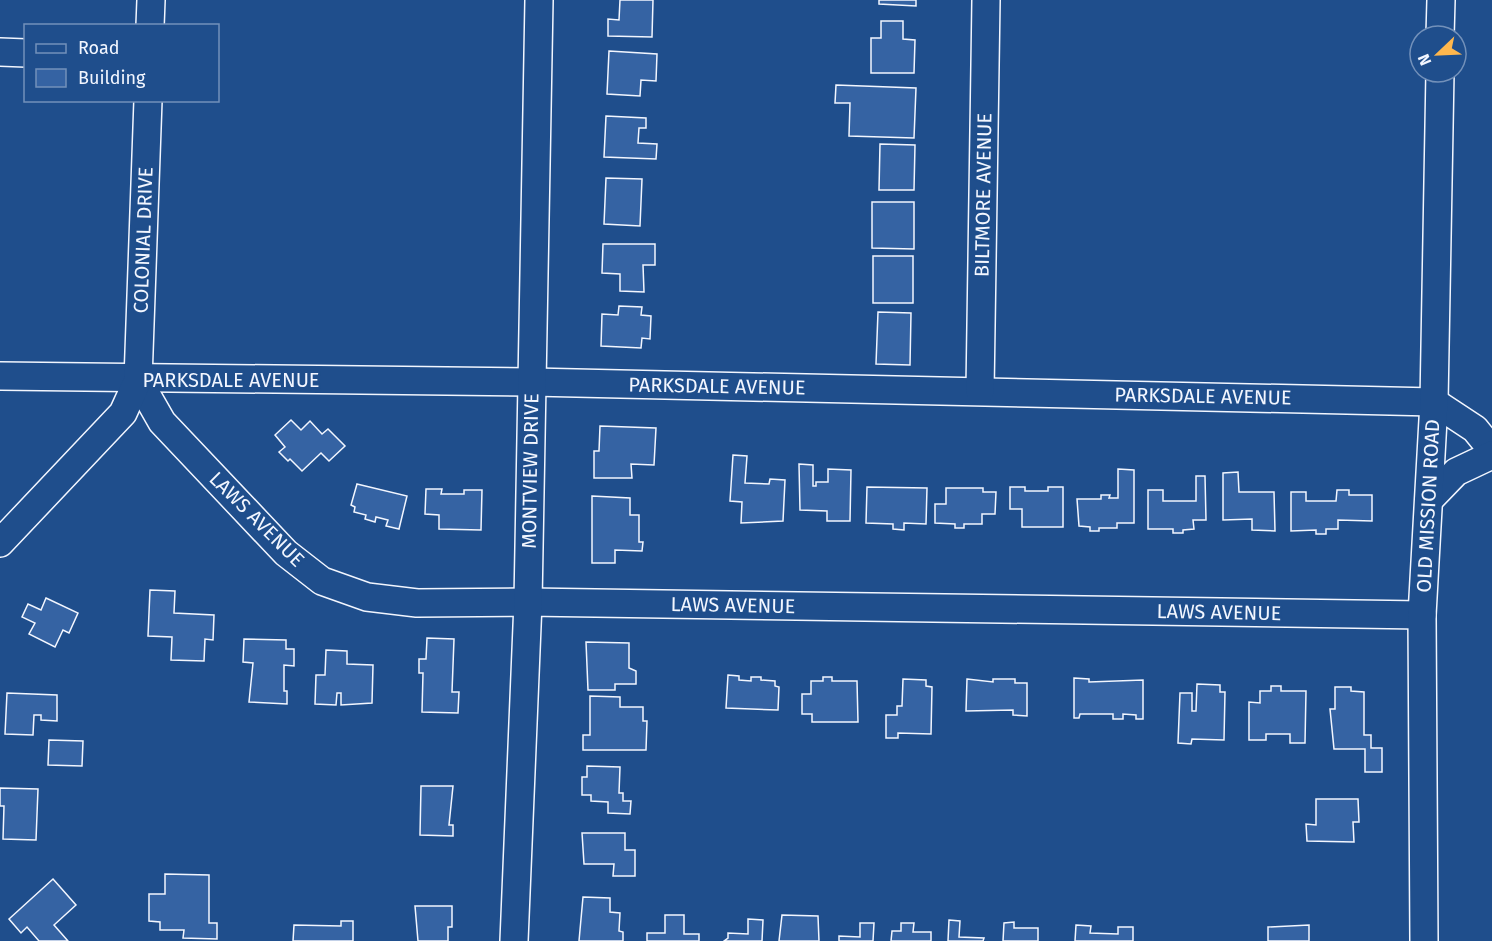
<svg xmlns="http://www.w3.org/2000/svg" width="1492" height="941" font-family="'Fira Sans',sans-serif">
<rect width="100%" height="100%" fill="#1f4e8c"/>
<g fill="#3563a3" stroke="#f2f6ff" stroke-width="1.5">
<path d="M 620,0 L 653,0 L 652,37 L 608,36 L 608,19 L 619,20 Z"/>
<path d="M 879,0 L 916,0 L 916,6 L 879,4 Z"/>
<path d="M 881,21 L 903,21 L 903,39 L 915,40 L 914,73 L 871,73 L 871,38 L 881,38 Z"/>
<path d="M 609,51 L 657,54 L 656,81 L 641,80 L 640,96 L 607,94 Z"/>
<path d="M 836,85 L 916,88 L 914,138 L 849,136 L 850,103 L 835,103 Z"/>
<path d="M 606,116 L 646,118 L 646,128 L 639,128 L 638,143 L 657,144 L 656,159 L 604,157 Z"/>
<path d="M 880,144 L 915,145 L 914,190 L 879,190 Z"/>
<path d="M 606,178 L 642,179 L 640,226 L 604,224 Z"/>
<path d="M 872,202 L 914,202 L 914,249 L 872,248 Z"/>
<path d="M 603,244 L 655,244 L 655,265 L 643,265 L 644,292 L 620,291 L 620,274 L 602,273 Z"/>
<rect x="873" y="256" width="40" height="47"/>
<path d="M 619,306 L 642,307 L 641,315 L 651,316 L 650,339 L 642,338 L 641,348 L 601,346 L 602,314 L 618,315 Z"/>
<path d="M 878,312 L 911,313 L 910,365 L 876,364 Z"/>
<path d="M 291,420 L 301,430 L 310,421 L 322,434 L 328,429 L 345,446 L 329,461 L 321,453 L 302,471 L 290,459 L 288,461 L 279,452 L 285,447 L 275,435 Z"/>
<path d="M 600,426 L 656,428 L 654,465 L 631,464 L 632,478 L 594,478 L 594,451 L 599,451 Z"/>
<path d="M 733,455 L 747,456 L 745,483 L 769,484 L 770,479 L 785,480 L 783,521 L 741,523 L 742,502 L 730,501 Z"/>
<path d="M 799,464 L 813,465 L 813,486 L 816,486 L 816,482 L 828,482 L 828,469 L 851,470 L 850,521 L 827,521 L 827,511 L 800,510 Z"/>
<path d="M 1118,469 L 1134,470 L 1134,523 L 1117,523 L 1117,528 L 1099,528 L 1099,531 L 1090,531 L 1090,527 L 1079,526 L 1077,499 L 1101,499 L 1101,495 L 1110,495 L 1109,498 L 1118,498 Z"/>
<path d="M 1238,472 L 1239,492 L 1274,492 L 1275,531 L 1252,530 L 1252,519 L 1223,520 L 1223,473 Z"/>
<path d="M 1196,476 L 1205,476 L 1206,520 L 1193,520 L 1194,529 L 1183,530 L 1183,533 L 1173,533 L 1173,529 L 1148,529 L 1148,490 L 1163,490 L 1163,501 L 1196,501 Z"/>
<path d="M 357,484 L 407,496 L 399,529 L 386,526 L 388,520 L 376,517 L 375,522 L 365,519 L 366,515 L 354,512 L 355,507 L 351,505 Z"/>
<path d="M 867,487 L 927,488 L 926,524 L 904,523 L 904,530 L 893,529 L 893,524 L 866,523 Z"/>
<path d="M 1010,487 L 1025,487 L 1025,491 L 1048,491 L 1048,487 L 1063,487 L 1063,527 L 1022,527 L 1022,509 L 1010,509 Z"/>
<path d="M 946,488 L 983,488 L 983,492 L 996,492 L 995,514 L 982,514 L 982,524 L 964,524 L 964,528 L 955,528 L 955,524 L 935,523 L 935,504 L 946,504 Z"/>
<path d="M 426,489 L 442,489 L 441,494 L 464,494 L 464,490 L 482,490 L 481,530 L 439,529 L 439,515 L 425,514 Z"/>
<path d="M 1337,490 L 1349,490 L 1349,495 L 1372,495 L 1372,521 L 1338,520 L 1338,529 L 1326,529 L 1326,534 L 1316,534 L 1316,530 L 1291,531 L 1291,492 L 1306,492 L 1306,501 L 1336,501 Z"/>
<path d="M 592,496 L 630,498 L 630,515 L 639,515 L 639,542 L 643,542 L 642,551 L 615,550 L 615,563 L 592,563 Z"/>
<path d="M 150,590 L 175,591 L 174,613 L 214,615 L 213,640 L 205,639 L 204,661 L 171,660 L 172,637 L 148,636 Z"/>
<path d="M 46,598 L 78,613 L 69,633 L 63,630 L 55,647 L 29,634 L 35,623 L 22,617 L 28,604 L 41,610 Z"/>
<path d="M 427,638 L 454,639 L 452,692 L 459,692 L 458,713 L 422,712 L 423,673 L 419,673 L 419,659 L 426,659 Z"/>
<path d="M 244,639 L 286,640 L 286,649 L 294,649 L 294,666 L 284,665 L 284,691 L 287,691 L 287,704 L 249,702 L 253,663 L 243,662 Z"/>
<path d="M 586,642 L 629,643 L 629,668 L 636,671 L 636,684 L 615,684 L 615,690 L 588,690 Z"/>
<path d="M 326,650 L 347,651 L 347,664 L 373,665 L 372,703 L 341,705 L 341,693 L 337,693 L 336,705 L 315,704 L 316,675 L 325,675 Z"/>
<path d="M 728,675 L 739,676 L 739,680 L 751,681 L 751,677 L 761,677 L 761,680 L 775,681 L 775,686 L 779,687 L 778,710 L 726,708 Z"/>
<path d="M 823,677 L 832,677 L 832,681 L 857,681 L 858,722 L 812,722 L 812,714 L 802,714 L 802,694 L 811,694 L 811,681 L 823,681 Z"/>
<path d="M 1074,678 L 1089,679 L 1089,682 L 1143,680 L 1143,719 L 1136,719 L 1136,715 L 1123,714 L 1123,719 L 1113,719 L 1113,714 L 1080,714 L 1079,718 L 1074,718 Z"/>
<path d="M 903,679 L 926,680 L 926,686 L 932,687 L 931,734 L 898,733 L 898,738 L 886,738 L 886,715 L 897,715 L 897,706 L 902,706 Z"/>
<path d="M 967,679 L 993,682 L 993,679 L 1015,679 L 1015,683 L 1027,683 L 1027,716 L 1013,715 L 1013,710 L 966,711 Z"/>
<path d="M 1197,684 L 1220,685 L 1220,692 L 1225,692 L 1224,740 L 1192,739 L 1191,744 L 1178,743 L 1180,693 L 1192,693 L 1192,711 L 1196,711 Z"/>
<path d="M 1271,686 L 1281,686 L 1281,691 L 1306,691 L 1305,743 L 1290,743 L 1290,734 L 1266,734 L 1266,740 L 1249,740 L 1249,702 L 1260,703 L 1260,691 L 1271,691 Z"/>
<path d="M 1335,687 L 1351,687 L 1351,691 L 1364,692 L 1364,735 L 1371,735 L 1371,748 L 1382,748 L 1382,772 L 1365,772 L 1365,749 L 1334,749 L 1330,709 L 1335,709 Z"/>
<path d="M 7,693 L 57,695 L 57,721 L 41,720 L 41,715 L 34,715 L 33,735 L 5,734 Z"/>
<path d="M 590,696 L 620,697 L 620,707 L 643,707 L 643,721 L 647,721 L 646,750 L 583,750 L 583,735 L 590,735 Z"/>
<path d="M 49,740 L 83,741 L 82,766 L 48,765 Z"/>
<path d="M 587,766 L 620,767 L 619,793 L 623,793 L 623,801 L 631,801 L 630,814 L 608,813 L 608,802 L 591,801 L 591,795 L 582,795 L 582,777 L 587,777 Z"/>
<path d="M 421,786 L 453,786 L 449,825 L 453,825 L 453,836 L 420,835 Z"/>
<path d="M 0,788 L 38,789 L 36,840 L 3,839 L 4,806 L 0,806 Z"/>
<path d="M 1316,799 L 1358,799 L 1359,822 L 1353,822 L 1354,842 L 1307,841 L 1306,824 L 1316,825 Z"/>
<path d="M 582,833 L 625,833 L 625,850 L 635,850 L 635,876 L 613,876 L 614,864 L 584,864 Z"/>
<path d="M 165,874 L 209,875 L 209,923 L 217,923 L 217,939 L 183,938 L 184,930 L 160,930 L 160,922 L 149,921 L 149,894 L 165,894 Z"/>
<path d="M 53,879 L 76,905 L 54,925 L 68,941 L 39,941 L 27,927 L 21,933 L 9,919 Z"/>
<path d="M 583,897 L 610,898 L 610,912 L 620,913 L 619,931 L 623,932 L 623,941 L 579,941 Z"/>
<path d="M 415,906 L 452,906 L 452,927 L 448,927 L 448,941 L 418,941 Z"/>
<path d="M 665,915 L 684,915 L 684,934 L 699,934 L 699,941 L 647,941 L 647,933 L 665,933 Z"/>
<path d="M 782,915 L 818,916 L 819,941 L 779,941 Z"/>
<path d="M 748,919 L 763,920 L 762,941 L 724,941 L 728,938 L 728,933 L 748,934 Z"/>
<path d="M 949,920 L 960,921 L 959,937 L 984,938 L 983,941 L 948,941 Z"/>
<path d="M 341,921 L 353,921 L 353,941 L 293,941 L 294,925 L 341,926 Z"/>
<path d="M 1014,922 L 1014,928 L 1038,928 L 1038,941 L 1003,941 L 1004,923 Z"/>
<path d="M 860,923 L 874,923 L 873,941 L 839,941 L 839,936 L 860,937 Z"/>
<path d="M 901,923 L 914,923 L 913,932 L 931,932 L 931,941 L 891,941 L 892,931 L 901,931 Z"/>
<path d="M 1076,925 L 1091,926 L 1090,933 L 1118,934 L 1118,927 L 1133,927 L 1133,941 L 1075,941 Z"/>
<path d="M 1309,925 L 1309,941 L 1268,941 L 1268,927 Z"/>
</g>
<g fill="none" stroke-linecap="round" stroke-linejoin="round">
<g stroke="#f2f6ff" stroke-width="30">
<g id="minor">
<path d="M 150,26 L 151,0"/>
<path d="M 1440,36 L 1441,0"/>
<path d="M 0,52 L 26,53"/>
<path d="M 0,376 L 532,382 L 1434,402"/>
<path d="M 138,380 L 162,422 L 286,553 L 322,581 L 367,597 L 417,603 L 528,602 L 1422,615"/>
<path d="M 980,391 L 986,0"/>
<path d="M 1434,402 L 1475,429 L 1492,450"/>
<path d="M 1429,500 L 1456,472 L 1492,455"/>
<path d="M 0,543 L 123,413 L 138,380 L 148,100"/>
<path d="M 514,941 L 528,602 L 539,0"/>
<path d="M 1424,941 L 1422,615 L 1434,402 L 1440,72"/>
</g>
</g>
<use href="#minor" stroke="#1f4e8c" stroke-width="27"/>
</g>
<g text-anchor="middle" dominant-baseline="central" stroke-width="4.5" stroke-linejoin="round" paint-order="stroke">
<g font-size="20" fill="#f2f6ff" stroke="#1f4e8c">
<text transform="translate(983 195) rotate(-89)">BILTMORE AVENUE</text>
<text transform="translate(143 240) rotate(-88)">COLONIAL DRIVE</text>
<text x="231" y="380">PARKSDALE AVENUE</text>
<text transform="translate(717 386) rotate(1)">PARKSDALE AVENUE</text>
<text transform="translate(1203 396) rotate(1)">PARKSDALE AVENUE</text>
<text transform="translate(530 471) rotate(-89)">MONTVIEW DRIVE</text>
<text transform="translate(1428 506) rotate(-87)">OLD MISSION ROAD</text>
<text transform="translate(257 519) rotate(45)">LAWS AVENUE</text>
<text transform="translate(733 605) rotate(1)">LAWS AVENUE</text>
<text transform="translate(1219 612) rotate(1)">LAWS AVENUE</text>
</g>
</g>
<rect x="24" y="24" width="195" height="78" fill="#1f4e8c" stroke="#7391ba" stroke-width="1.5"/>
<rect x="36" y="44" width="30" height="9" fill="#1f4e8c" stroke="#7391ba" stroke-width="1.5"/>
<text x="78" y="54" font-size="18" fill="#f2f6ff">Road</text>
<rect x="36" y="69" width="30" height="18" fill="#3563a3" stroke="#7391ba" stroke-width="1.5"/>
<text x="78" y="84" font-size="18" fill="#f2f6ff">Building</text>
<g transform="translate(1438 54) rotate(247)"><circle r="28" fill="#1f4e8c" stroke="#7391ba" stroke-width="1.5"/>
<path d="M0-4.5L10 22L0 15L-10 22Z" fill="#ffb74d"/>
<text y="-9" font-size="16" font-weight="bold" text-anchor="middle" fill="#f2f6ff">N</text>
</g>
</svg>
